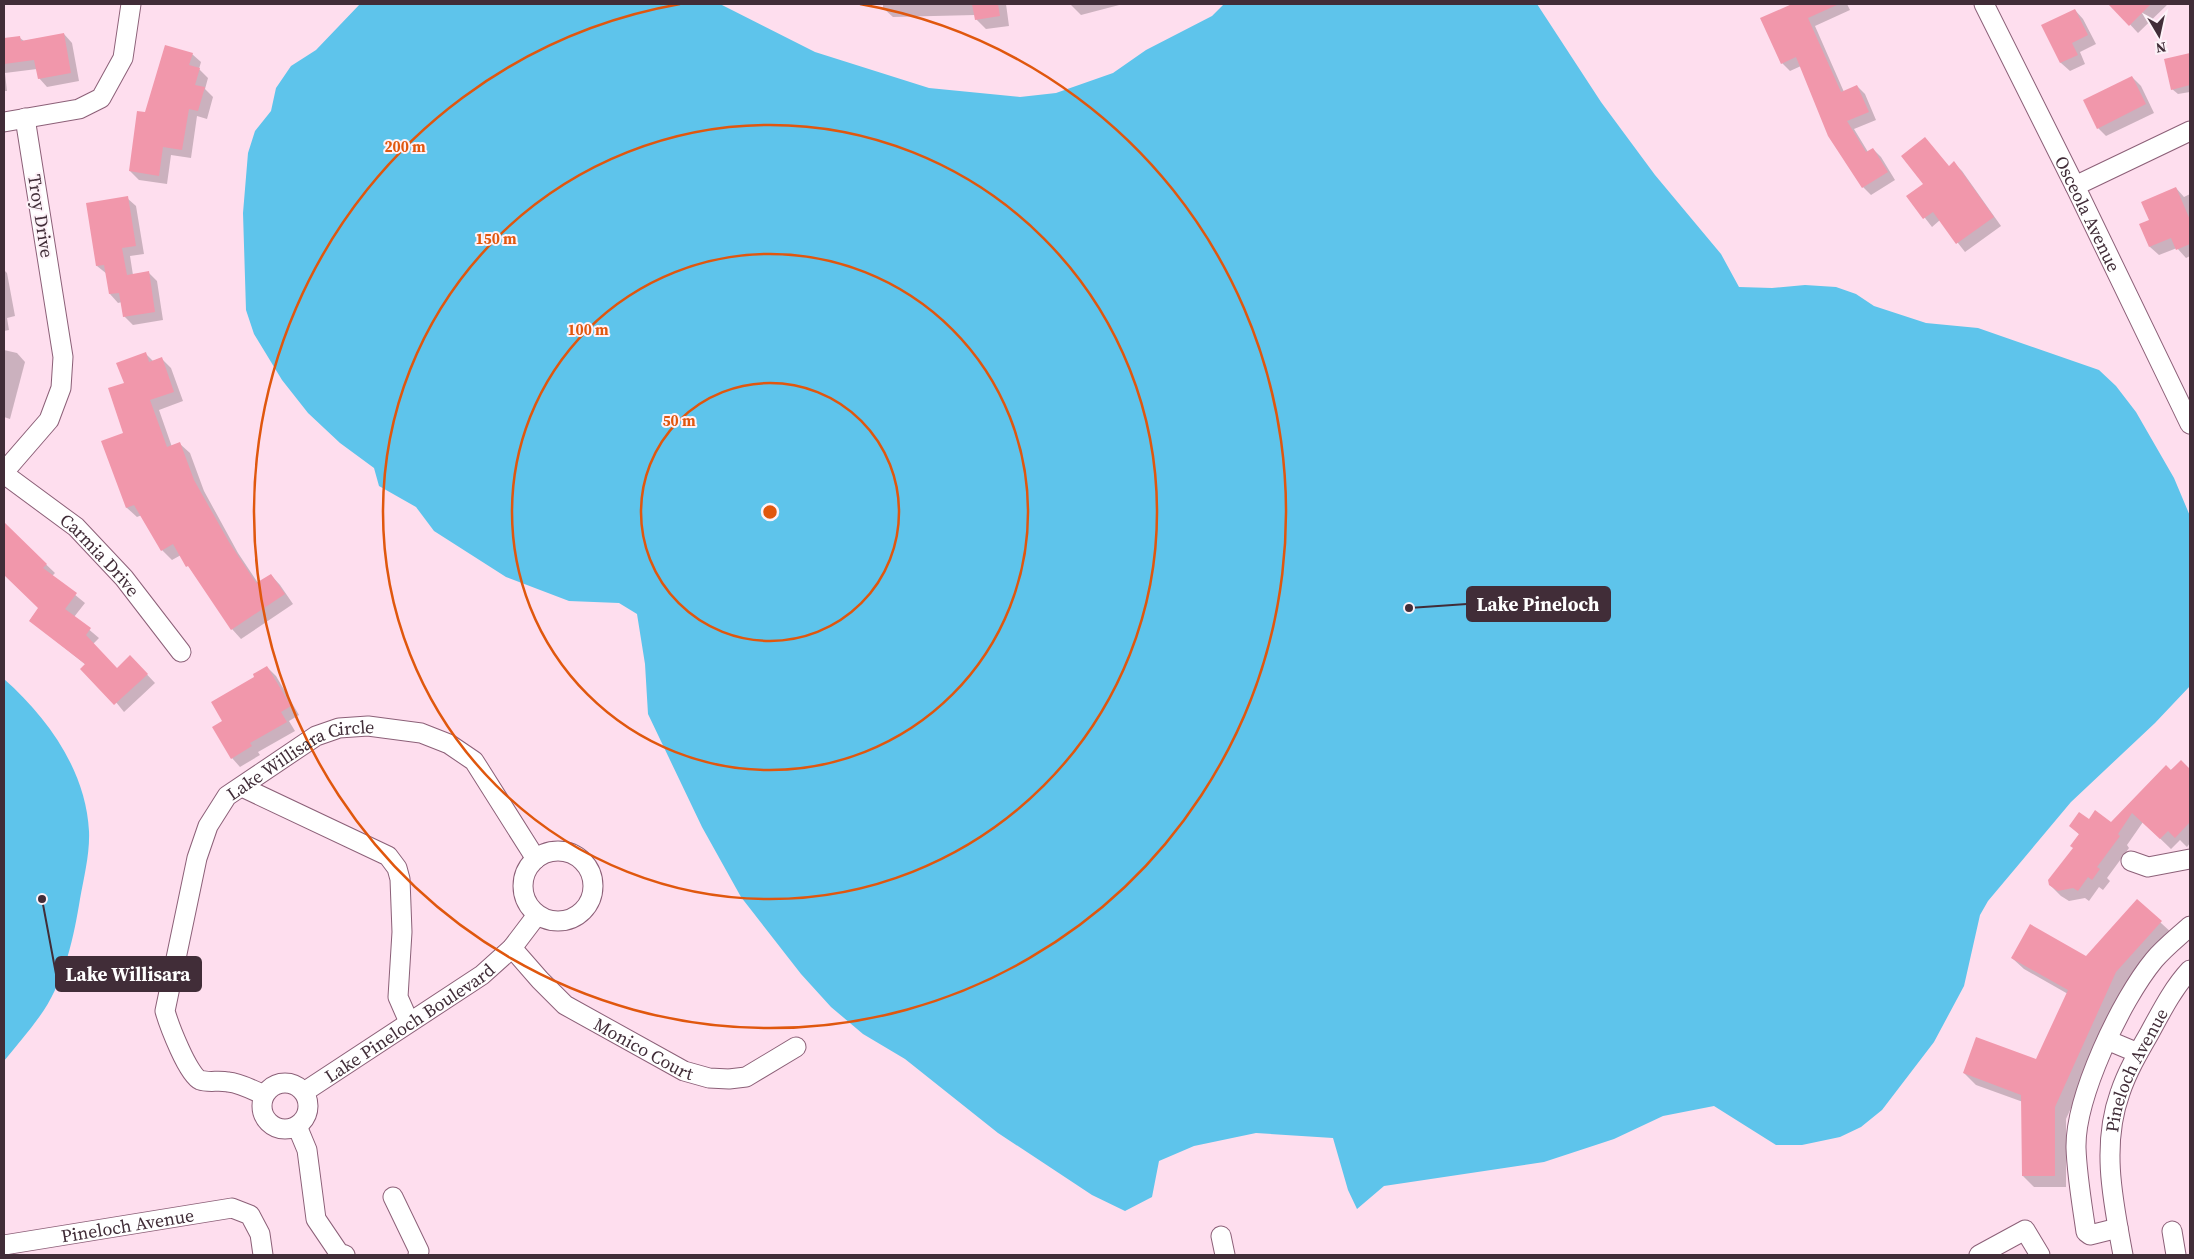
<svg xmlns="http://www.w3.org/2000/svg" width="2194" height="1259" font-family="'Source Serif 4',serif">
<rect width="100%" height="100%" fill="#fedeee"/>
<g fill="#5ec4eb">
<path d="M 360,4 L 720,4 L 815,52 L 929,88 L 1020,97 L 1056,93 L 1113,73 L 1146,50 L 1212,16 L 1224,4 L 1537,4 L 1601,102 L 1655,175 L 1721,254 L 1739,287 L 1772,288 L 1805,285 L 1836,287 L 1856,294 L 1874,306 L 1926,323 L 1978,328 L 2099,370 L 2116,386 L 2136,412 L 2174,478 L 2190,516 L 2190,686 L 2155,723 L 2071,802 L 1988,901 L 1980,915 L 1964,986 L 1934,1042 L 1882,1110 L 1861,1127 L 1840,1137 L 1802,1145 L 1776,1145 L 1714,1106 L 1663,1116 L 1614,1139 L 1544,1162 L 1384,1186 L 1357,1209 L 1348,1190 L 1333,1138 L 1256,1133 L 1194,1146 L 1159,1161 L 1152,1197 L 1125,1211 L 1092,1195 L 998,1133 L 905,1059 L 863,1034 L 831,1007 L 801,974 L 741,897 L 702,827 L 648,714 L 645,664 L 637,614 L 619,603 L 569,601 L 506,577 L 434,531 L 416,507 L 379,486 L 374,468 L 340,443 L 308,413 L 282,380 L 254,334 L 246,310 L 243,213 L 248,153 L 255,131 L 271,111 L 276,88 L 291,66 L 316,50 Z"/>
<path d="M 4,679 C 48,718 86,771 89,831 C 90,853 84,877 80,899 C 74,936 65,978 44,1010 C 32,1028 17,1045 4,1061 Z"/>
</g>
<g fill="#0003">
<path d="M 883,4 L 1006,4 L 1009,26 L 986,29 L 976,19 L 975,15 L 893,17 L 883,8 Z"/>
<path d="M 1070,4 L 1123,4 L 1081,15 Z"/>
<path d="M 1795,4 L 1847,4 L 1850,10 L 1815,26 L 1844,92 L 1857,86 L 1865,94 L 1876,120 L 1854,129 L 1868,152 L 1873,149 L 1881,157 L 1895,180 L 1871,195 L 1863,187 L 1829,135 L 1801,66 L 1790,71 L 1782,63 L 1762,19 Z"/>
<path d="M 2111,4 L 2168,4 L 2138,33 Z"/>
<path d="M 2075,10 L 2083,19 L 2096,44 L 2080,52 L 2085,64 L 2070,71 L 2061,63 L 2043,25 Z"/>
<path d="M 64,34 L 72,43 L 79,81 L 47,87 L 39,78 L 37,69 L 5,73 L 7,91 L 4,91 L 4,40 L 20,38 L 24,41 Z"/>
<path d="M 192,54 L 201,62 L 199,69 L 208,78 L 205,89 L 213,97 L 207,119 L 197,116 L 191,158 L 171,155 L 167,184 L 139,180 L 130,171 L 146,113 Z"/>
<path d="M 2190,54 L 2190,92 L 2178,94 L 2172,89 L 2165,60 Z"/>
<path d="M 2132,77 L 2141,86 L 2154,113 L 2106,136 L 2098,128 Z"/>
<path d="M 1925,139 L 1949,167 L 1954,163 L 1962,171 L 2001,226 L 1965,252 L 1940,220 L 1932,227 L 1908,196 L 1925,184 Z"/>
<path d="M 2176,188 L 2184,197 L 2190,194 L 2190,256 L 2186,258 L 2177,248 L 2159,255 L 2150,247 L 2141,224 L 2151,220 Z"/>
<path d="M 127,198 L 136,206 L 144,254 L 130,256 L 133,275 L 148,272 L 157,281 L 163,320 L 133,325 L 124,316 L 122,302 L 118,303 L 110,294 L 107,274 L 97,266 Z"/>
<path d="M 4,270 L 7,273 L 15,316 L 7,318 L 9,330 L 4,331 Z"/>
<path d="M 4,350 L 17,353 L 25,362 L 10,419 L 4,417 Z"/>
<path d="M 146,354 L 153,361 L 161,358 L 171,368 L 183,401 L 159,410 L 172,447 L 180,444 L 190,453 L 204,491 L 238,553 L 258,583 L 271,575 L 280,585 L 293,604 L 241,639 L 232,629 L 181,555 L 172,560 L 162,550 L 142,515 L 137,517 L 127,508 L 103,442 L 125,433 L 125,384 Z"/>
<path d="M 4,524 L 55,573 L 52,576 L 85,603 L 74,617 L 99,638 L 93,644 L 117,669 L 139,666 L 155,683 L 124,712 L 86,665 L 30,620 L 39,608 L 4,574 Z"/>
<path d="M 267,667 L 276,676 L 299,715 L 289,721 L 295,731 L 258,752 L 260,755 L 240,767 L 232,758 L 224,722 L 256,678 Z"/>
<path d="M 2181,761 L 2190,770 L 2190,843 L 2187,847 L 2180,840 L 2171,849 L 2143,822 L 2127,845 L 2129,848 L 2107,878 L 2110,881 L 2103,890 L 2099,887 L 2089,901 L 2085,898 L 2069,901 L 2061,896 L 2050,885 L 2074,849 L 2080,835 L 2070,826 L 2089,821 L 2111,823 Z"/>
<path d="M 2137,901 L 2173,934 L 2127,984 L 2066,1119 L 2066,1187 L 2034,1187 L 2023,1176 L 2023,1102 L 1976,1085 L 1964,1073 L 2037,1061 L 2068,994 L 2024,969 L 2012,958 L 2086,958 Z"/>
</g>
<g fill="#f197ab">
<path d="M 972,4 L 998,4 L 1000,16 L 975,20 Z"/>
<path d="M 1792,4 L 1839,4 L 1808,18 L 1841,92 L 1857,85 L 1869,112 L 1847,121 L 1866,152 L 1873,148 L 1888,172 L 1862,188 L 1828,136 L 1796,57 L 1781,64 L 1760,18 Z"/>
<path d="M 2108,4 L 2151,4 L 2129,26 Z"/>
<path d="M 2075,9 L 2088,35 L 2072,43 L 2078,55 L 2060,63 L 2041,25 Z"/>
<path d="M 64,33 L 71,73 L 38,79 L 34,60 L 4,64 L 4,38 L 20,36 L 21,41 Z"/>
<path d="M 165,45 L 193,53 L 189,65 L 200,68 L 195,85 L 205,87 L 198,111 L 189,109 L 182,150 L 163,147 L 159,176 L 129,171 L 137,111 L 145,112 Z"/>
<path d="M 2190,53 L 2190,85 L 2171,90 L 2164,59 Z"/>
<path d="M 2132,76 L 2146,104 L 2097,129 L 2083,100 Z"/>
<path d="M 1925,137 L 1949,166 L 1954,161 L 1994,217 L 1956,244 L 1933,212 L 1923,219 L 1906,196 L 1923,184 L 1901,156 Z"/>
<path d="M 2176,187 L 2190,220 L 2190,244 L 2176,250 L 2171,238 L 2149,247 L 2139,224 L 2149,220 L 2141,202 Z"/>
<path d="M 128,196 L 136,246 L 122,248 L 127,275 L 149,271 L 155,312 L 123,317 L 119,293 L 109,294 L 104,265 L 96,266 L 86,203 Z"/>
<path d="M 146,352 L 149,362 L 162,357 L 174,392 L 150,400 L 167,447 L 180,442 L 194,480 L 229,542 L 256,583 L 271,574 L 285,594 L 231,630 L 188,566 L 186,567 L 173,544 L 161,551 L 134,505 L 126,508 L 101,441 L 123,433 L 108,388 L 124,383 L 116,363 Z"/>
<path d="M 4,522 L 47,564 L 43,568 L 77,593 L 65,609 L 91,628 L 86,635 L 117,668 L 130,655 L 148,674 L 114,705 L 80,669 L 85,664 L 29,621 L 38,608 L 4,575 Z"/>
<path d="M 267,666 L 291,706 L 281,712 L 287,722 L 250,743 L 252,746 L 231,759 L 212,727 L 222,721 L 211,702 L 254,677 L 253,674 Z"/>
<path d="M 2181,760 L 2190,769 L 2190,822 L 2175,838 L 2168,831 L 2160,839 L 2132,813 L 2118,834 L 2120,836 L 2097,867 L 2100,869 L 2092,880 L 2088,877 L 2078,891 L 2073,888 L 2058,891 L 2049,885 L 2048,880 L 2073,848 L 2070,846 L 2079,834 L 2069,826 L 2079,812 L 2089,819 L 2095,810 L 2111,822 L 2166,765 L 2171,770 Z"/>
<path d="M 2137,899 L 2162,921 L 2116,972 L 2055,1107 L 2055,1176 L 2022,1176 L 2021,1095 L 1963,1073 L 1976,1037 L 2036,1059 L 2068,990 L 2011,958 L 2030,924 L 2086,956 Z"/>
</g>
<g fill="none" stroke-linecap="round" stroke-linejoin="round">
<g stroke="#8c6078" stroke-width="21">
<g id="minor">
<path id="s1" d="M 1984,4 L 2075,186 L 2190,424"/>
<path d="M 4,122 L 79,109 L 101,98 L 123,58 L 131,4"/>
<path d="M 2075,186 L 2190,131"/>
<path d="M 4,472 L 49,420 L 61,388 L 63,357 L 25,118"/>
<path id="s2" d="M 4,474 L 76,527 L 124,578 L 181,652"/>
<path d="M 242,787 L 388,856 L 397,868 L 400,879 L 402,932 L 398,997 L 409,1022"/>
<circle cx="558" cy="886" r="35"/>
<path d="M 2131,861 L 2148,867 L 2190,859"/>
<path id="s3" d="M 512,948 L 540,980 L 565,1005 L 684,1071 L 709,1078 L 729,1079 L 746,1077 L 796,1047"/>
<path d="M 2107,1040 L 2138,1053"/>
<circle cx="285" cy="1106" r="23"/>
<path id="s4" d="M 304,1092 L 482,975 L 512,948 L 537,915"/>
<path id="s5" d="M 264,1095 C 253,1090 240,1083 228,1082 C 219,1080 208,1083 200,1080 C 188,1075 169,1025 165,1011 L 197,858 L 208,826 L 227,796 L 316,736 L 339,728 L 368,726 L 421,733 L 449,744 L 474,761 L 536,859"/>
<path d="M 297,1126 L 307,1150 L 316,1219 L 339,1253 L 345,1255"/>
<path d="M 393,1197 L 419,1251 L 418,1255"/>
<path d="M 2118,1228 L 2090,1235 L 2086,1232 C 2082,1204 2077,1176 2076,1148 C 2075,1097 2121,1000 2154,960 C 2164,948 2178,937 2190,926"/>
<path d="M 2172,1231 L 2176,1255"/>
<path d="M 1221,1236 L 1225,1255"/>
<path id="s6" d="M 4,1245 L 232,1208 L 250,1215 L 260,1234 L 263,1255"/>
<path d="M 1979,1255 L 2025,1230 L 2040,1255"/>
<path id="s7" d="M 2123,1255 C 2113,1201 2101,1146 2120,1093 C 2127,1072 2138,1053 2149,1034 C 2161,1012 2173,988 2190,970"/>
</g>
</g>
<use href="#minor" stroke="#fff" stroke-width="19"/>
</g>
<g fill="none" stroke="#e0570e" stroke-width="2.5">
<circle cx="770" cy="512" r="129"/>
<circle cx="770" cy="512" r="258"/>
<circle cx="770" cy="512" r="387"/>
<path d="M860 4A516 516 0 1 1 680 4"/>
</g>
<g text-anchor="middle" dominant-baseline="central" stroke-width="4" stroke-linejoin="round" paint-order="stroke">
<g font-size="18" fill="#412d38" stroke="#fdf2f8">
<text stroke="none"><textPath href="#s1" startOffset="234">Osceola Avenue</textPath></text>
<text transform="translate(41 216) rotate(81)">Troy Drive</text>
<text stroke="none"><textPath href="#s2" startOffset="126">Carmia Drive</textPath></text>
<text stroke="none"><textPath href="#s5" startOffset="455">Lake Willisara Circle</textPath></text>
<text stroke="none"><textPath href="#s4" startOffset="126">Lake Pineloch Boulevard</textPath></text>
<text stroke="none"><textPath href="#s3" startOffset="168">Monico Court</textPath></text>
<text stroke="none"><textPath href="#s7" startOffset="191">Pineloch Avenue</textPath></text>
<text stroke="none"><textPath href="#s6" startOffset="125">Pineloch Avenue</textPath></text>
</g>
</g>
<circle cx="770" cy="512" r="8" fill="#e0570e" stroke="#fdf2f8" stroke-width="2.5"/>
<g font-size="15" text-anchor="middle" font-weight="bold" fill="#e0570e" stroke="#fdf2f8" stroke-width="4" stroke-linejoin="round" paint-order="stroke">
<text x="405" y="152">200 m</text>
<text x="496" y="244">150 m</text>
<text x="588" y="335">100 m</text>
<text x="679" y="426">50 m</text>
</g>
<path fill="none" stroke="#412d38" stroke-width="2" d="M1409 608L1467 604M42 899L56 974"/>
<g fill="#412d38" stroke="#fdf2f8" stroke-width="2">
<circle cx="1409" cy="608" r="5"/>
<circle cx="42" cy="899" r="5"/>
</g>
<g fill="#412d38" stroke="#412d38" stroke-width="2">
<rect x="1467" y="587" width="143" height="34" rx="5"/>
<rect x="56" y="957" width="145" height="34" rx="5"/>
</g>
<g font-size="19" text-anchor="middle" font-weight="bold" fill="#fff">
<text x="1538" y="611">Lake Pineloch</text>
<text x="128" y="981">Lake Willisara</text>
</g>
<rect width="2194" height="1259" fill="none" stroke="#412d38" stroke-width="10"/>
<g transform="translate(2159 35) rotate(171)" stroke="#fdf2f8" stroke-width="4" paint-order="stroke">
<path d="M0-4L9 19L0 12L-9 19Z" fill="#412d38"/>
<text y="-8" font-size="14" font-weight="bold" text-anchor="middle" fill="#412d38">N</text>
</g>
</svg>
